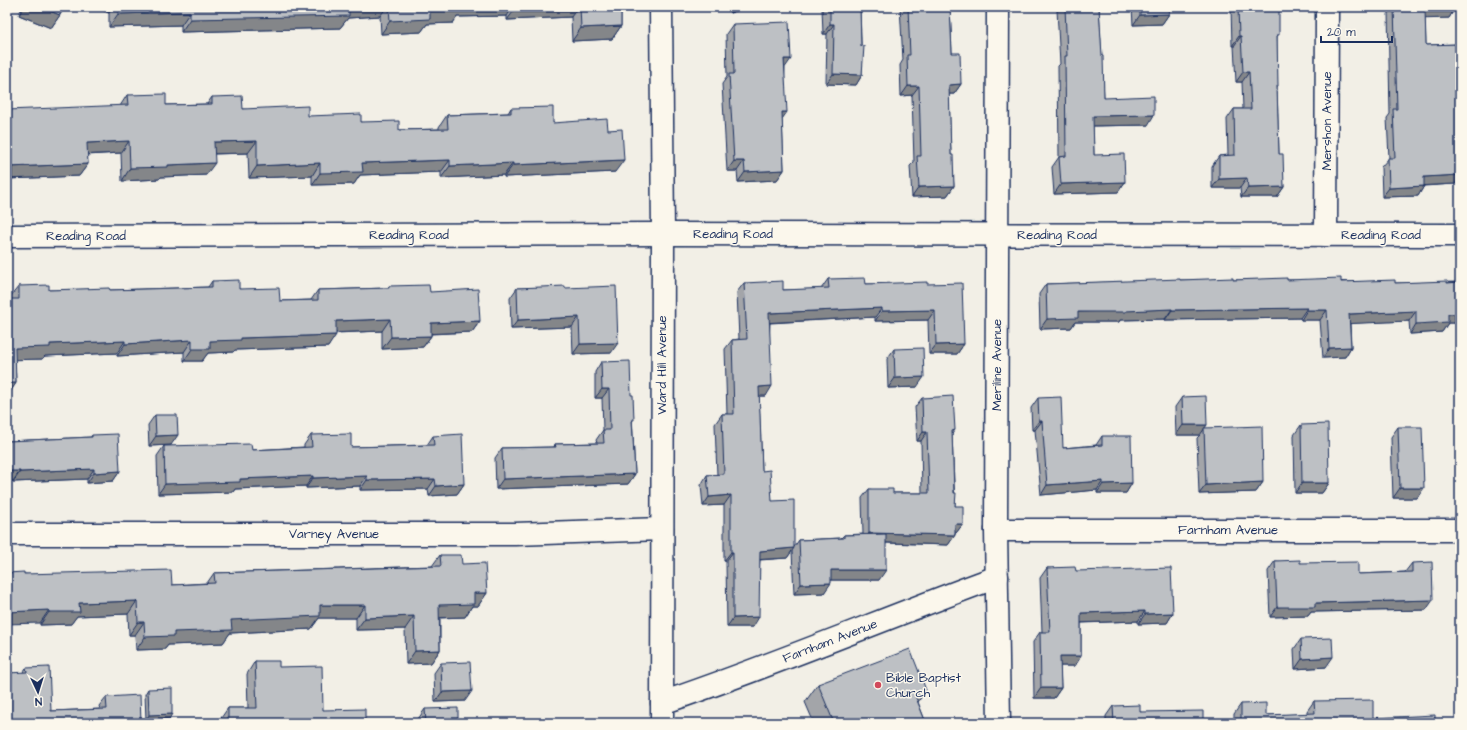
<svg xmlns="http://www.w3.org/2000/svg" width="1467" height="730" font-family="'Architects Daughter',sans-serif">
<rect width="100%" height="100%" fill="#f2efe6"/>
<filter id="ink" filterUnits="userSpaceOnUse"><feTurbulence type="fractalNoise" baseFrequency=".025" numOctaves="2"/><feDisplacementMap in="SourceGraphic" scale="8" xChannelSelector="R" yChannelSelector="G"/><feConvolveMatrix kernelMatrix="1 2 1 2 8 2 1 2 1" color-interpolation-filters="sRGB"/></filter>
<g filter="url(#ink)">
<g fill="none" stroke-linecap="round" stroke-linejoin="round">
<g stroke="#1b2f5e" stroke-width="25">
<g id="street">
<path d="M 661,7 L 663,234 L 662,723"/>
<path d="M 998,7 L 996,530 L 999,723"/>
<path d="M 1326,235 L 1327,7"/>
<path d="M 7,236 L 663,234 L 1460,235"/>
<path d="M 996,530 L 1460,530"/>
<path d="M 7,534 L 515,534 L 662,529"/>
<path d="M 662,703 C 775,665 885,618 997,577"/>
</g>
</g>
<use href="#street" stroke="#fbf7ec" stroke-width="22"/>
</g>
<g fill="#a3a5a9" stroke="#1b2f5e">
<path d="M 22,7 L 64,7 L 60,15 L 51,28 L 19,15 Z"/>
<path d="M 95,7 L 621,7 L 621,26 L 612,39 L 572,41 L 571,17 L 507,20 L 507,16 L 457,17 L 453,23 L 427,24 L 421,32 L 381,34 L 380,16 L 348,18 L 340,28 L 181,32 L 181,25 L 109,27 L 109,13 Z"/>
<path d="M 728,7 L 747,7 L 730,13 Z"/>
<path d="M 823,7 L 860,7 L 862,75 L 856,85 L 826,84 L 827,34 L 823,34 L 822,8 Z"/>
<path d="M 900,7 L 950,7 L 952,53 L 961,84 L 954,94 L 949,94 L 951,155 L 954,186 L 947,196 L 912,197 L 910,166 L 914,162 L 912,95 L 901,96 L 900,65 L 903,60 Z"/>
<path d="M 1059,7 L 1099,7 L 1104,98 L 1148,125 L 1093,126 L 1094,155 L 1125,182 L 1118,192 L 1054,194 L 1052,167 L 1059,157 L 1058,66 L 1060,64 L 1057,10 Z"/>
<path d="M 1132,7 L 1169,7 L 1169,14 L 1162,24 L 1133,25 Z"/>
<path d="M 1231,7 L 1279,7 L 1277,39 L 1277,88 L 1279,154 L 1284,187 L 1277,197 L 1241,197 L 1240,188 L 1212,188 L 1212,166 L 1219,156 L 1228,155 L 1227,119 L 1234,109 L 1243,109 L 1242,82 L 1236,82 L 1234,46 L 1232,46 Z"/>
<path d="M 1390,7 L 1455,7 L 1455,8 L 1449,18 L 1425,18 L 1426,45 L 1460,44 L 1460,127 L 1455,184 L 1424,186 L 1418,196 L 1382,197 L 1381,167 L 1389,158 L 1387,118 L 1390,114 L 1388,11 Z"/>
<path d="M 733,24 L 785,68 L 782,119 L 784,170 L 777,180 L 738,182 L 737,171 L 727,171 L 722,84 L 727,77 L 726,34 Z"/>
<path d="M 127,95 L 166,105 L 207,104 L 212,97 L 243,109 L 361,122 L 399,130 L 439,129 L 439,127 L 447,115 L 508,113 L 511,108 L 553,123 L 608,130 L 615,172 L 504,177 L 504,175 L 441,178 L 441,172 L 360,175 L 354,184 L 312,185 L 312,176 L 249,178 L 248,153 L 214,154 L 206,175 L 161,177 L 159,179 L 122,181 L 121,153 L 87,155 L 88,164 L 79,176 L 7,179 L 120,106 Z"/>
<path d="M 828,279 L 866,284 L 927,284 L 964,344 L 957,354 L 929,354 L 928,320 L 875,321 L 875,317 L 770,323 L 766,396 L 759,396 L 762,471 L 772,501 L 794,547 L 799,540 L 841,538 L 844,535 L 863,534 L 862,498 L 869,489 L 893,493 L 922,493 L 921,441 L 917,441 L 915,407 L 922,398 L 955,430 L 952,434 L 955,506 L 963,524 L 956,533 L 955,533 L 955,535 L 948,545 L 886,543 L 879,580 L 831,580 L 824,593 L 794,594 L 792,551 L 787,558 L 760,560 L 753,627 L 727,627 L 726,561 L 724,561 L 724,505 L 703,506 L 701,485 L 707,475 L 717,475 L 715,424 L 722,414 L 727,414 L 725,349 L 732,340 L 739,339 L 737,292 L 744,283 L 783,290 L 821,289 Z"/>
<path d="M 1180,280 L 1287,280 L 1395,283 L 1460,282 L 1460,323 L 1448,323 L 1442,332 L 1410,334 L 1409,321 L 1350,323 L 1351,347 L 1345,357 L 1323,358 L 1320,320 L 1301,320 L 1300,318 L 1165,320 L 1165,319 L 1120,320 L 1119,322 L 1075,322 L 1071,328 L 1040,329 L 1039,294 L 1046,284 Z"/>
<path d="M 212,281 L 280,301 L 311,300 L 318,290 L 388,288 L 389,286 L 430,292 L 480,321 L 472,332 L 431,334 L 431,336 L 423,347 L 382,349 L 382,331 L 336,333 L 328,347 L 235,350 L 233,352 L 208,353 L 202,361 L 184,361 L 184,352 L 117,356 L 117,353 L 45,356 L 42,359 L 15,359 L 16,383 L 8,395 L 10,297 L 19,286 L 49,290 L 110,290 L 208,287 Z"/>
<path d="M 517,288 L 565,288 L 611,353 L 573,354 L 572,327 L 511,329 L 510,298 Z"/>
<path d="M 894,349 L 917,387 L 888,388 L 887,359 Z"/>
<path d="M 601,362 L 631,395 L 635,474 L 628,484 L 496,489 L 495,458 L 502,448 L 554,447 L 555,444 L 597,443 L 596,440 L 603,430 L 602,398 L 595,398 L 595,372 Z"/>
<path d="M 1182,397 L 1205,428 L 1263,482 L 1256,492 L 1199,494 L 1197,438 L 1200,435 L 1176,435 L 1175,407 Z"/>
<path d="M 1038,398 L 1063,448 L 1096,445 L 1102,436 L 1132,483 L 1126,493 L 1097,493 L 1097,490 L 1041,495 L 1035,430 L 1032,430 L 1031,408 Z"/>
<path d="M 155,415 L 171,445 L 149,446 L 148,425 Z"/>
<path d="M 1301,425 L 1329,483 L 1322,493 L 1295,493 L 1294,435 Z"/>
<path d="M 1398,427 L 1417,498 L 1393,498 L 1391,437 Z"/>
<path d="M 92,435 L 120,471 L 113,481 L 87,483 L 87,479 L 13,482 L 8,441 L 91,437 Z"/>
<path d="M 311,435 L 351,447 L 427,445 L 433,436 L 464,484 L 457,494 L 429,496 L 428,489 L 360,490 L 360,486 L 306,488 L 306,486 L 235,489 L 233,492 L 158,494 L 157,456 L 164,446 L 252,450 L 304,447 L 304,445 Z"/>
<path d="M 440,555 L 462,564 L 487,593 L 478,606 L 472,606 L 465,617 L 440,618 L 440,650 L 431,663 L 406,664 L 405,629 L 356,630 L 356,618 L 319,618 L 311,629 L 230,633 L 223,643 L 168,645 L 165,649 L 136,650 L 135,635 L 129,635 L 128,614 L 77,616 L 71,624 L 40,625 L 40,623 L 24,574 L 172,585 L 207,583 L 214,573 L 432,566 Z"/>
<path d="M 1275,561 L 1300,563 L 1358,574 L 1405,572 L 1412,563 L 1426,610 L 1311,612 L 1308,616 L 1270,617 L 1268,571 Z"/>
<path d="M 1047,568 L 1076,571 L 1173,613 L 1167,623 L 1138,624 L 1138,621 L 1081,623 L 1081,656 L 1075,666 L 1060,666 L 1061,688 L 1054,698 L 1034,698 L 1033,642 L 1040,632 L 1042,632 L 1040,578 Z"/>
<path d="M 1460,593 L 1460,619 L 1457,619 L 1456,599 Z"/>
<path d="M 1301,639 L 1326,667 L 1295,669 L 1294,649 Z"/>
<path d="M 255,661 L 279,667 L 323,710 L 365,723 L 219,723 L 219,721 L 228,708 L 248,708 L 247,674 Z"/>
<path d="M 441,663 L 465,701 L 435,702 L 434,673 Z"/>
<path d="M 26,668 L 51,711 L 100,709 L 99,706 L 106,697 L 141,723 L 7,723 L 23,672 Z"/>
<path d="M 818,684 L 926,690 L 918,702 L 926,723 L 814,723 L 805,702 Z"/>
<path d="M 148,689 L 169,719 L 146,720 L 145,694 Z"/>
<path d="M 1314,701 L 1373,718 L 1435,723 L 1234,723 L 1234,714 L 1241,704 L 1266,715 L 1307,714 L 1307,711 Z"/>
<path d="M 1113,706 L 1140,712 L 1203,723 L 1106,723 L 1106,716 Z"/>
<path d="M 425,709 L 458,723 L 419,723 L 418,719 Z"/>
</g>
<g fill="#848689" stroke="#1b2f5e">
<path d="M 24,7 L 40,7 L 60,15 L 51,28 L 19,15 Z"/>
<path d="M 95,7 L 113,7 L 109,13 Z"/>
<path d="M 347,7 L 387,7 L 380,16 L 348,18 L 340,28 L 181,32 L 190,19 Z"/>
<path d="M 461,7 L 513,7 L 507,16 L 457,17 L 453,23 L 427,24 L 421,32 L 381,34 L 390,21 L 430,11 Z"/>
<path d="M 528,7 L 578,7 L 571,17 L 507,20 L 516,8 Z"/>
<path d="M 734,7 L 747,7 L 730,13 Z"/>
<path d="M 1455,8 L 1449,18 L 1418,19 L 1425,9 Z"/>
<path d="M 190,12 L 181,25 L 109,27 L 118,14 Z"/>
<path d="M 1169,14 L 1162,24 L 1133,25 L 1140,15 Z"/>
<path d="M 830,24 L 834,24 L 827,34 L 823,34 Z"/>
<path d="M 621,26 L 612,39 L 572,41 L 581,28 Z"/>
<path d="M 1239,36 L 1241,36 L 1234,46 L 1232,46 Z"/>
<path d="M 784,59 L 791,59 L 784,69 Z"/>
<path d="M 1243,72 L 1249,72 L 1242,82 L 1236,82 Z"/>
<path d="M 833,74 L 862,75 L 856,85 L 826,84 Z"/>
<path d="M 961,84 L 954,94 L 942,94 L 949,85 Z"/>
<path d="M 908,86 L 919,86 L 912,95 L 901,96 Z"/>
<path d="M 782,112 L 787,112 L 780,122 Z"/>
<path d="M 1154,115 L 1148,125 L 1086,126 L 1093,116 Z"/>
<path d="M 129,141 L 121,153 L 78,155 L 87,143 Z"/>
<path d="M 257,141 L 248,153 L 205,154 L 214,142 Z"/>
<path d="M 450,160 L 441,172 L 360,175 L 354,184 L 312,185 L 320,173 L 362,163 Z"/>
<path d="M 624,160 L 615,172 L 504,177 L 513,165 Z"/>
<path d="M 734,161 L 744,161 L 737,171 L 727,171 Z"/>
<path d="M 215,163 L 206,175 L 161,177 L 159,179 L 122,181 L 130,168 L 168,165 Z"/>
<path d="M 320,163 L 312,176 L 249,178 L 257,166 Z"/>
<path d="M 513,163 L 504,175 L 441,178 L 450,166 Z"/>
<path d="M 88,164 L 79,176 L 7,179 L 7,167 Z"/>
<path d="M 784,170 L 777,180 L 738,182 L 745,172 Z"/>
<path d="M 1460,175 L 1460,177 L 1455,184 L 1417,186 L 1424,177 Z"/>
<path d="M 1247,178 L 1240,188 L 1212,188 L 1219,179 Z"/>
<path d="M 1125,182 L 1118,192 L 1054,194 L 1061,184 Z"/>
<path d="M 954,186 L 947,196 L 912,197 L 919,187 Z"/>
<path d="M 1424,186 L 1418,196 L 1382,197 L 1389,188 Z"/>
<path d="M 1284,187 L 1277,197 L 1241,197 L 1248,188 Z"/>
<path d="M 882,308 L 875,317 L 763,323 L 769,313 Z"/>
<path d="M 1307,308 L 1300,318 L 1165,320 L 1172,310 Z"/>
<path d="M 1172,309 L 1165,319 L 1120,320 L 1119,322 L 1075,322 L 1071,328 L 1040,329 L 1047,319 L 1078,312 Z"/>
<path d="M 935,310 L 928,320 L 875,321 L 882,311 Z"/>
<path d="M 1307,310 L 1327,310 L 1320,320 L 1301,320 Z"/>
<path d="M 1416,311 L 1409,321 L 1342,324 L 1349,314 Z"/>
<path d="M 1460,313 L 1460,323 L 1448,323 L 1442,332 L 1410,334 L 1416,324 L 1448,314 Z"/>
<path d="M 579,317 L 572,327 L 511,329 L 518,320 Z"/>
<path d="M 390,319 L 382,331 L 328,333 L 336,321 Z"/>
<path d="M 480,321 L 472,332 L 423,334 L 431,323 Z"/>
<path d="M 336,335 L 328,347 L 235,350 L 233,352 L 208,353 L 202,361 L 184,361 L 192,349 L 210,341 L 241,338 Z"/>
<path d="M 431,336 L 423,347 L 382,349 L 391,337 Z"/>
<path d="M 192,340 L 184,352 L 117,356 L 125,344 Z"/>
<path d="M 125,341 L 117,353 L 45,356 L 42,359 L 7,360 L 15,348 L 50,344 Z"/>
<path d="M 618,343 L 611,353 L 573,354 L 580,344 Z"/>
<path d="M 964,344 L 957,354 L 929,354 L 936,345 Z"/>
<path d="M 1351,347 L 1345,357 L 1323,358 L 1329,348 Z"/>
<path d="M 924,377 L 917,387 L 888,388 L 895,378 Z"/>
<path d="M 7,383 L 16,383 L 8,395 L 7,395 Z"/>
<path d="M 772,386 L 766,396 L 752,396 L 759,387 Z"/>
<path d="M 602,389 L 609,389 L 602,398 L 595,398 Z"/>
<path d="M 1039,421 L 1042,421 L 1035,430 L 1032,430 Z"/>
<path d="M 1183,425 L 1207,425 L 1200,435 L 1176,435 Z"/>
<path d="M 923,432 L 927,432 L 921,441 L 917,441 Z"/>
<path d="M 178,435 L 171,445 L 149,446 L 156,436 Z"/>
<path d="M 94,469 L 87,479 L 13,482 L 20,472 Z"/>
<path d="M 7,471 L 20,471 L 13,481 L 7,481 Z"/>
<path d="M 120,471 L 113,481 L 87,483 L 94,473 Z"/>
<path d="M 635,474 L 628,484 L 496,489 L 503,479 Z"/>
<path d="M 313,476 L 306,486 L 235,489 L 233,492 L 158,494 L 165,484 L 240,479 Z"/>
<path d="M 367,476 L 360,486 L 306,488 L 313,478 Z"/>
<path d="M 435,479 L 428,489 L 360,490 L 367,480 Z"/>
<path d="M 1103,481 L 1097,490 L 1041,495 L 1047,485 Z"/>
<path d="M 1263,482 L 1256,492 L 1199,494 L 1206,485 Z"/>
<path d="M 1132,483 L 1126,493 L 1097,493 L 1103,484 Z"/>
<path d="M 1302,483 L 1329,483 L 1322,493 L 1295,493 Z"/>
<path d="M 464,484 L 457,494 L 429,496 L 436,486 Z"/>
<path d="M 1400,488 L 1424,488 L 1417,498 L 1393,498 Z"/>
<path d="M 731,495 L 724,505 L 703,506 L 709,497 Z"/>
<path d="M 955,524 L 963,524 L 956,533 L 948,533 Z"/>
<path d="M 869,533 L 955,535 L 948,545 L 863,542 Z"/>
<path d="M 794,548 L 787,558 L 753,560 L 760,551 Z"/>
<path d="M 731,552 L 733,552 L 726,561 L 724,561 Z"/>
<path d="M 831,570 L 886,570 L 879,580 L 824,580 Z"/>
<path d="M 831,583 L 824,593 L 794,594 L 801,584 Z"/>
<path d="M 474,593 L 487,593 L 478,606 L 472,606 L 465,617 L 430,618 L 439,605 Z"/>
<path d="M 1433,600 L 1426,610 L 1311,612 L 1308,616 L 1270,617 L 1277,607 L 1315,603 Z"/>
<path d="M 137,601 L 128,614 L 77,616 L 71,624 L 40,625 L 49,612 L 79,603 Z"/>
<path d="M 320,605 L 365,605 L 356,618 L 319,618 L 311,629 L 230,633 L 223,643 L 168,645 L 165,649 L 136,650 L 145,637 L 174,632 L 231,620 Z"/>
<path d="M 49,610 L 40,623 L 7,624 L 7,612 Z"/>
<path d="M 1145,611 L 1138,621 L 1074,623 L 1081,613 Z"/>
<path d="M 1173,613 L 1167,623 L 1138,624 L 1145,614 Z"/>
<path d="M 1460,614 L 1460,619 L 1457,619 Z"/>
<path d="M 414,616 L 405,629 L 356,630 L 365,618 Z"/>
<path d="M 759,617 L 753,627 L 727,627 L 733,618 Z"/>
<path d="M 138,622 L 144,622 L 135,635 L 129,635 Z"/>
<path d="M 440,650 L 431,663 L 406,664 L 415,651 Z"/>
<path d="M 1060,656 L 1081,656 L 1075,666 L 1053,666 Z"/>
<path d="M 1333,657 L 1326,667 L 1295,669 L 1302,659 Z"/>
<path d="M 1041,688 L 1061,688 L 1054,698 L 1034,698 Z"/>
<path d="M 926,690 L 913,709 L 915,695 Z"/>
<path d="M 472,691 L 465,701 L 435,702 L 442,692 Z"/>
<path d="M 172,714 L 169,719 L 146,720 L 149,715 Z"/>
</g>
<g fill="#bdc0c4" stroke="#1b2f5e">
<path d="M 40,7 L 64,7 L 60,15 Z"/>
<path d="M 118,7 L 349,7 L 349,16 L 190,19 L 190,12 L 118,14 Z"/>
<path d="M 389,7 L 462,7 L 462,10 L 430,11 L 430,19 L 390,21 Z"/>
<path d="M 580,7 L 621,7 L 621,26 L 581,28 Z"/>
<path d="M 830,7 L 860,7 L 861,46 L 864,46 L 862,75 L 833,74 L 834,24 L 830,24 Z"/>
<path d="M 908,7 L 950,7 L 952,53 L 960,53 L 961,84 L 949,85 L 951,155 L 953,155 L 954,186 L 919,187 L 917,156 L 921,156 L 919,86 L 908,86 L 907,55 L 910,55 Z"/>
<path d="M 1065,7 L 1099,7 L 1102,56 L 1103,56 L 1104,98 L 1154,96 L 1154,115 L 1093,116 L 1094,155 L 1124,154 L 1125,182 L 1061,184 L 1059,157 L 1066,156 L 1065,56 L 1067,56 Z"/>
<path d="M 1140,7 L 1169,7 L 1169,14 L 1140,15 Z"/>
<path d="M 1238,7 L 1279,7 L 1279,35 L 1277,35 L 1278,86 L 1277,86 L 1279,154 L 1283,154 L 1284,187 L 1248,188 L 1247,178 L 1219,179 L 1219,156 L 1235,155 L 1234,109 L 1251,109 L 1249,72 L 1243,72 L 1241,36 L 1239,36 Z"/>
<path d="M 1394,7 L 1455,7 L 1455,8 L 1425,9 L 1426,45 L 1460,44 L 1460,118 L 1459,118 L 1460,175 L 1424,177 L 1424,186 L 1389,188 L 1388,158 L 1395,158 L 1393,109 L 1397,109 Z"/>
<path d="M 789,22 L 791,59 L 784,59 L 787,112 L 782,112 L 784,170 L 745,172 L 744,161 L 734,161 L 729,74 L 734,74 L 733,24 Z"/>
<path d="M 166,94 L 166,105 L 212,104 L 212,97 L 242,96 L 243,109 L 308,106 L 308,116 L 361,114 L 361,122 L 399,121 L 399,130 L 448,129 L 447,115 L 511,113 L 511,108 L 553,107 L 553,123 L 607,119 L 608,130 L 622,129 L 624,160 L 513,165 L 513,163 L 450,166 L 450,160 L 362,163 L 363,172 L 320,173 L 320,163 L 257,166 L 257,141 L 214,142 L 215,163 L 168,165 L 168,167 L 130,168 L 129,141 L 87,143 L 88,164 L 7,167 L 7,110 L 128,105 L 127,95 Z"/>
<path d="M 865,278 L 866,284 L 927,282 L 927,284 L 962,283 L 964,344 L 936,345 L 935,310 L 882,311 L 882,308 L 769,313 L 772,386 L 759,387 L 762,471 L 770,470 L 772,501 L 794,500 L 794,548 L 760,551 L 759,617 L 733,618 L 733,552 L 731,552 L 731,495 L 709,497 L 707,475 L 724,474 L 722,414 L 734,414 L 732,340 L 747,339 L 744,283 L 783,281 L 783,290 L 829,288 L 828,279 Z"/>
<path d="M 1233,278 L 1233,280 L 1287,278 L 1287,280 L 1341,278 L 1341,282 L 1395,280 L 1395,283 L 1447,281 L 1447,283 L 1460,282 L 1460,313 L 1448,314 L 1448,322 L 1416,324 L 1416,311 L 1349,314 L 1351,347 L 1329,348 L 1327,310 L 1307,310 L 1307,308 L 1172,310 L 1172,309 L 1126,311 L 1126,312 L 1078,312 L 1078,318 L 1047,319 L 1046,284 L 1180,279 L 1180,280 Z"/>
<path d="M 239,280 L 239,289 L 279,288 L 280,301 L 318,300 L 318,290 L 389,288 L 389,286 L 429,285 L 430,292 L 478,289 L 480,321 L 431,323 L 431,336 L 391,337 L 390,319 L 336,321 L 336,335 L 241,338 L 241,340 L 210,341 L 210,349 L 192,349 L 192,340 L 125,344 L 125,341 L 50,344 L 50,347 L 15,348 L 16,383 L 7,383 L 7,299 L 19,299 L 19,286 L 49,285 L 49,290 L 109,288 L 110,290 L 212,287 L 212,281 Z"/>
<path d="M 565,286 L 565,288 L 616,286 L 618,343 L 580,344 L 579,317 L 518,320 L 517,288 Z"/>
<path d="M 923,348 L 924,377 L 895,378 L 894,349 Z"/>
<path d="M 630,361 L 631,395 L 633,395 L 634,420 L 632,420 L 635,474 L 503,479 L 502,448 L 556,447 L 555,444 L 604,443 L 603,430 L 610,430 L 609,389 L 602,389 L 601,362 Z"/>
<path d="M 953,396 L 955,430 L 952,431 L 954,493 L 956,493 L 955,506 L 963,506 L 963,524 L 955,524 L 955,535 L 869,533 L 869,489 L 893,489 L 893,493 L 929,493 L 927,432 L 923,432 L 922,398 Z"/>
<path d="M 1206,396 L 1207,425 L 1183,425 L 1182,397 Z"/>
<path d="M 1061,397 L 1063,448 L 1102,445 L 1102,436 L 1131,436 L 1132,483 L 1103,484 L 1103,481 L 1047,485 L 1042,421 L 1039,421 L 1038,398 Z"/>
<path d="M 155,415 L 177,415 L 178,435 L 156,436 Z"/>
<path d="M 1328,424 L 1329,483 L 1302,483 L 1301,425 Z"/>
<path d="M 1262,426 L 1263,482 L 1206,485 L 1204,428 Z"/>
<path d="M 1398,427 L 1422,427 L 1424,488 L 1400,488 Z"/>
<path d="M 118,434 L 120,471 L 94,473 L 94,469 L 20,472 L 20,471 L 7,471 L 7,439 L 8,439 L 8,441 L 92,437 L 92,435 Z"/>
<path d="M 351,434 L 351,447 L 434,445 L 433,436 L 462,434 L 464,484 L 436,486 L 435,479 L 367,480 L 367,476 L 313,478 L 313,476 L 240,479 L 240,482 L 165,484 L 164,446 L 251,444 L 252,450 L 312,447 L 311,435 Z"/>
<path d="M 886,534 L 886,570 L 831,570 L 831,583 L 801,584 L 799,540 L 844,538 L 844,535 Z"/>
<path d="M 440,555 L 461,555 L 462,564 L 485,563 L 487,593 L 474,593 L 474,604 L 439,605 L 440,650 L 415,651 L 414,616 L 365,618 L 365,605 L 320,605 L 320,616 L 231,620 L 232,630 L 174,632 L 174,636 L 145,637 L 144,622 L 138,622 L 137,601 L 79,603 L 80,612 L 49,612 L 49,610 L 7,612 L 7,573 L 24,572 L 24,574 L 171,570 L 172,585 L 215,583 L 214,573 L 441,566 Z"/>
<path d="M 1300,560 L 1300,563 L 1358,562 L 1358,574 L 1412,572 L 1412,563 L 1432,562 L 1433,600 L 1315,603 L 1315,607 L 1277,607 L 1275,561 Z"/>
<path d="M 1075,567 L 1076,571 L 1171,568 L 1173,613 L 1145,614 L 1145,611 L 1081,613 L 1081,656 L 1060,656 L 1061,688 L 1041,688 L 1040,632 L 1050,632 L 1047,568 Z"/>
<path d="M 1332,638 L 1333,657 L 1302,659 L 1301,639 Z"/>
<path d="M 910,649 L 926,690 L 915,695 L 926,723 L 844,723 L 844,722 L 841,723 L 834,723 L 818,684 Z"/>
<path d="M 255,661 L 279,661 L 279,667 L 322,666 L 323,710 L 365,709 L 365,723 L 228,723 L 228,708 L 257,708 Z"/>
<path d="M 470,662 L 472,691 L 442,692 L 441,663 Z"/>
<path d="M 49,667 L 51,711 L 107,709 L 106,697 L 140,695 L 141,723 L 7,723 L 7,673 L 27,672 L 26,668 Z"/>
<path d="M 172,688 L 172,714 L 149,715 L 148,689 Z"/>
<path d="M 1373,700 L 1373,718 L 1435,715 L 1435,723 L 1241,723 L 1241,704 L 1266,703 L 1266,715 L 1315,713 L 1314,701 Z"/>
<path d="M 1140,705 L 1140,712 L 1203,711 L 1203,723 L 1114,723 L 1113,706 Z"/>
<path d="M 458,708 L 458,723 L 426,723 L 425,709 Z"/>
</g>
</g>
<circle fill="#d1495b" stroke="#fbf7ec" stroke-width="1.5" cx="878" cy="685" r="4"/>
<g text-anchor="middle" dominant-baseline="central" stroke-width="3" stroke-linejoin="round" paint-order="stroke">
<g font-size="13" fill="#1b2f5e" stroke="#fbf7ec">
<text transform="translate(1327 121) rotate(-90)">Mershon Avenue</text>
<text x="733" y="234">Reading Road</text>
<text x="409" y="235">Reading Road</text>
<text x="1057" y="235">Reading Road</text>
<text x="1381" y="235">Reading Road</text>
<text x="86" y="236">Reading Road</text>
<text transform="translate(662 365) rotate(-90)">Ward Hill Avenue</text>
<text transform="translate(997 365) rotate(-90)">Meriline Avenue</text>
<text x="1228" y="530">Farnham Avenue</text>
<text x="334" y="534">Varney Avenue</text>
<text transform="translate(830 641) rotate(-21)">Farnham Avenue</text>
</g>
<g font-size="13" fill="#1b2f5e" stroke="#fbf7ec" text-anchor="start">
<text x="886" y="678">Bible Baptist<tspan x="886" dy="15">Church</tspan></text>
</g>
</g>
<rect width="1467" height="730" fill="none" stroke="#fbf7ec" stroke-width="24"/>
<rect x="12" y="12" width="1443" height="706" fill="none" stroke="#1b2f5e" stroke-width="1.5" filter="url(#ink)"/>
<g transform="translate(38 692) rotate(176)" stroke="#fbf7ec" stroke-width="3" paint-order="stroke">
<path d="M0-3L7 15L0 10L-7 15Z" fill="#1b2f5e"/>
<text y="-6" font-size="11" font-weight="bold" text-anchor="middle" fill="#1b2f5e">N</text>
</g>
<path d="M1321 36v6h71v-6" fill="none" stroke="#1b2f5e" stroke-width="2"/>
<text x="1327" y="36" font-size="12" fill="#1b2f5e" stroke="#fbf7ec" stroke-width="3" paint-order="stroke">20 m</text>
</svg>
